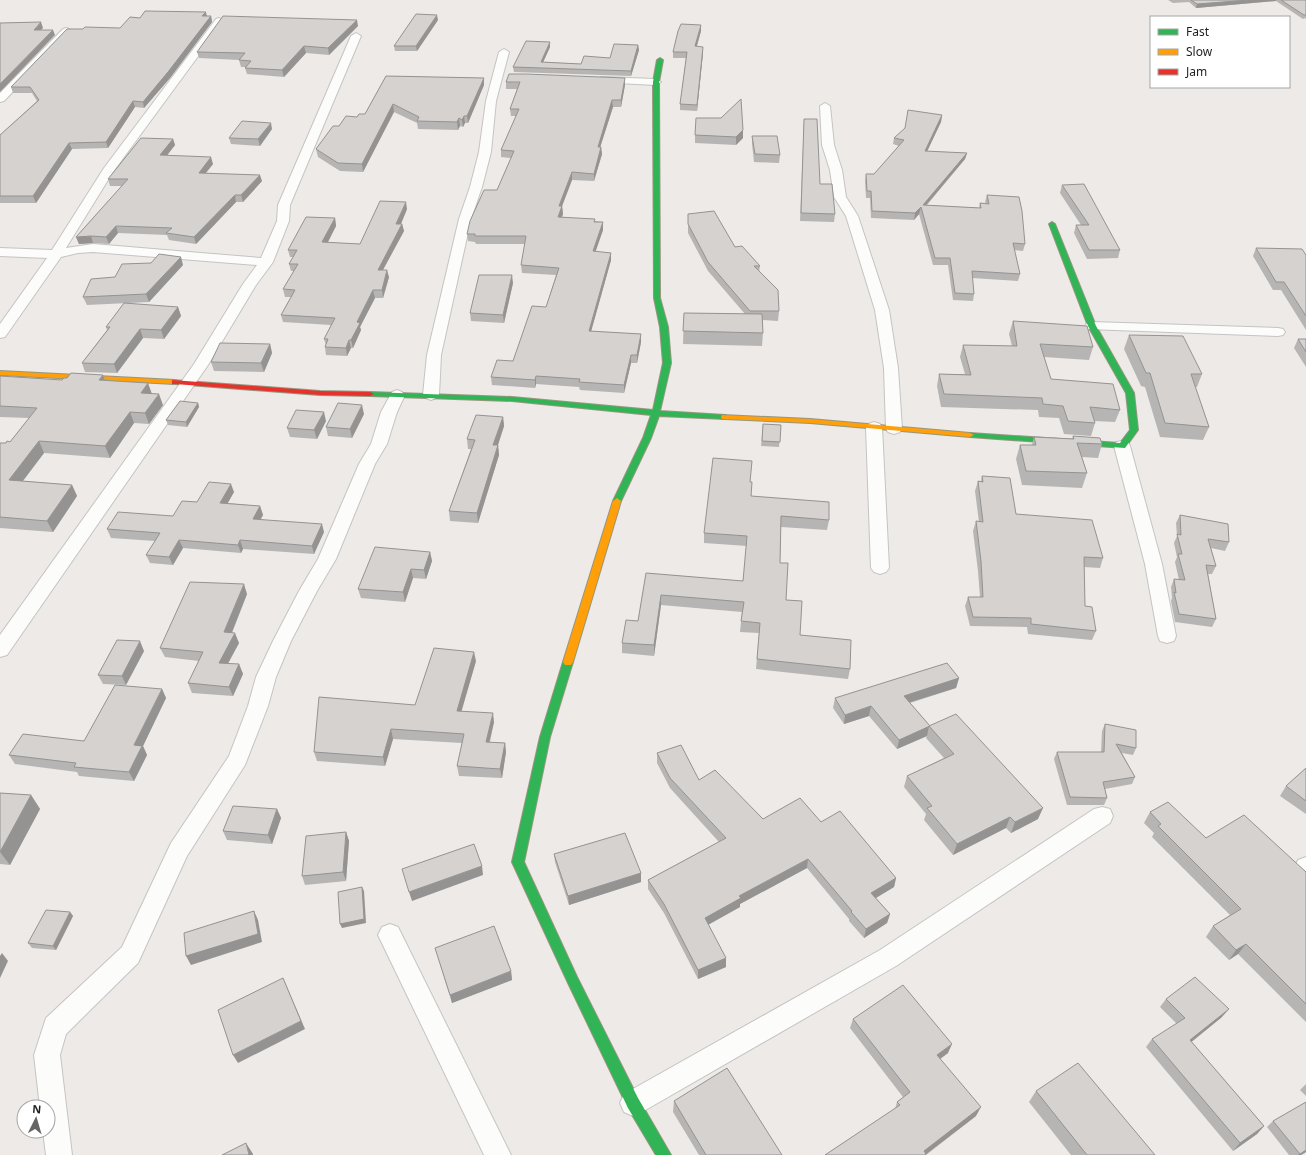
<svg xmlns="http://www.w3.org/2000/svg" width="1306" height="1155" font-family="'Noto Sans',sans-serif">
<rect width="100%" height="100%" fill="#edeae7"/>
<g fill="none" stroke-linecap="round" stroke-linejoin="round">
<g stroke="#c5c4c3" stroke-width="2">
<g id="street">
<path d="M 219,18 L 224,21 L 113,172 L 66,248 L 93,244 L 261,258 L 277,221 L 278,205 L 351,36 L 356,33 L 361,36 L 290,205 L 289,221 L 273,262 L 256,285 L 208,365 L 7,655 L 0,657 L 0,635 L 194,364 L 243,284 L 257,265 L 93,252 L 78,253 L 61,257 L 5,337 L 0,338 L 0,324 L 47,258 L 0,256 L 0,248 L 52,250 L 104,168 L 216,19 Z"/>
<path d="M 66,28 L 69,29 L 71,31 L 69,33 L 4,101 L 0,102 L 0,93 L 63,29 Z"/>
<path d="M 504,49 L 509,52 L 496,101 L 491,152 L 482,187 L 471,219 L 441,355 L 439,395 L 436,398 L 431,400 L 426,398 L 423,395 L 427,355 L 459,219 L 470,187 L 479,152 L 486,101 L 499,52 Z"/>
<path d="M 601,77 L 656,79 L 661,82 L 656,85 L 597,82 L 596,80 Z"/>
<path d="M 825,103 L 830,106 L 834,145 L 842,170 L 846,197 L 858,216 L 889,310 L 898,368 L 902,429 L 900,432 L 894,434 L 888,432 L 886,429 L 884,368 L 875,310 L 846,216 L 834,197 L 830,170 L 822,145 L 820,106 Z"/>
<path d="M 1092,322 L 1278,328 L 1283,329 L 1285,332 L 1283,335 L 1278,336 L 1087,329 L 1085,326 L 1087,323 Z"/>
<path d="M 397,390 L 402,392 L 405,395 L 397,412 L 387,444 L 375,464 L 336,559 L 317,591 L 291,641 L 276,677 L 268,706 L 245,765 L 187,856 L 138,963 L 66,1034 L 60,1055 L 72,1155 L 46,1155 L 43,1131 L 48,1131 L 48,1107 L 40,1107 L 34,1055 L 46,1018 L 122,947 L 171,843 L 229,756 L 248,706 L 256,677 L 273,641 L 299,591 L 318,559 L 359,464 L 371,444 L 381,412 L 392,392 Z"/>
<path d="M 874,422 L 880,424 L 882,427 L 889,568 L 886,572 L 880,574 L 874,572 L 871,568 L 866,427 L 868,424 Z"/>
<path d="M 1122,441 L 1128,442 L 1130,446 L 1162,564 L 1176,636 L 1174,641 L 1167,643 L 1160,641 L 1158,636 L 1145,564 L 1114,446 L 1116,442 Z"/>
<path d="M 1102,807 L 1110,809 L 1113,816 L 1110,823 L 896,966 L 642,1112 L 633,1116 L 624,1112 L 620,1103 L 624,1094 L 880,950 L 1094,809 Z"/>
<path d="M 1306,857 L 1306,882 L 1298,879 L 1293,870 L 1298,860 Z"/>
<path d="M 390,924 L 398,927 L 511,1155 L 484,1155 L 378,935 L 382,927 Z"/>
</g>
</g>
<g stroke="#97967e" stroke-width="2">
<g id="fast">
<path d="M 660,58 L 663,60 L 659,82 L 660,298 L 668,327 L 671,363 L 660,411 L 725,415 L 729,417 L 725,419 L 659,416 L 651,438 L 621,501 L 617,504 L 613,501 L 643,438 L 651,415 L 512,401 L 370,396 L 366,394 L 370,392 L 512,397 L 653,410 L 663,363 L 660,327 L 654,298 L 653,82 L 657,60 Z"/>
<path d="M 1052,222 L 1055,224 L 1096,326 L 1134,393 L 1138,430 L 1125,448 L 970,437 L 966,435 L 970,433 L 1120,443 L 1130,430 L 1126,393 L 1088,326 L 1049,224 Z"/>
<path d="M 568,658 L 571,659 L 573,662 L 550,737 L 524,862 L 577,977 L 638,1098 L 671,1155 L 656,1155 L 628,1108 L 569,985 L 512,862 L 540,737 L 563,662 L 565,659 Z"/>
</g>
</g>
<g stroke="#97967e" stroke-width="2">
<g id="slow">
<path d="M 0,371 L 175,380 L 179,382 L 175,384 L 0,375 Z"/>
<path d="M 722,415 L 810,419 L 970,433 L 974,435 L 970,437 L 810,423 L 725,419 L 722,419 L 721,417 Z"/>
<path d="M 617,498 L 621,501 L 573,662 L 571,665 L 565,665 L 563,662 L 613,501 Z"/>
</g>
</g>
<g stroke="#97967e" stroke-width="2">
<path id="jam" d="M 172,380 L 320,391 L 370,392 L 374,394 L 370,396 L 320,395 L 175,384 L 172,384 Z"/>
</g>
<use href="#street" fill="#fcfcfb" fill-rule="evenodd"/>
<use href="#fast" fill="#30b455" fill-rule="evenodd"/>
<use href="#slow" fill="#ff9f0a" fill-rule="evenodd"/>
<use href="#jam" fill="#e5322d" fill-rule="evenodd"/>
</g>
<g fill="#b7b5b3">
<path d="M 1168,0 L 1306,0 L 1306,18 L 1303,19 L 1276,1 L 1196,8 L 1189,2 L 1173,3 Z"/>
<path d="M 211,16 L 212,22 L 170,78 L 144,108 L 135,107 L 108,148 L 72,149 L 36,203 L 0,203 L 0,135 L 37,101 L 32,93 L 13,93 L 11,87 L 83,29 L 120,28 L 140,18 Z"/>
<path d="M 438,20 L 417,51 L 395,51 L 394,46 Z"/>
<path d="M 358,26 L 329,55 L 306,53 L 284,77 L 247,74 L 245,68 L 246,67 L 241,67 L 239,60 L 199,58 L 197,52 Z"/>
<path d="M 701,31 L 697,46 L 703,53 L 697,111 L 680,110 L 680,104 L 686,58 L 673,58 L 673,52 Z"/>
<path d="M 638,45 L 639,50 L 631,76 L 514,72 L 513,67 L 550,47 L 543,62 L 581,64 L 610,58 Z"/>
<path d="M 386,76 L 484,78 L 484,85 L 468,123 L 465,123 L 463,127 L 460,126 L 458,130 L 418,129 L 417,123 L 394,112 L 363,172 L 340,171 L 318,157 L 316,149 L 339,126 L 365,114 Z"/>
<path d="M 506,82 L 625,85 L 621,107 L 613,107 L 600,147 L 601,147 L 602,154 L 594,181 L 572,180 L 562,206 L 563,214 L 562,217 L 603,222 L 603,230 L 595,252 L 611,253 L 611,260 L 591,331 L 641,334 L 641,342 L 637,363 L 631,363 L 624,393 L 580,390 L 579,387 L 536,384 L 535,388 L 492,385 L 491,377 L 513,361 L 546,307 L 556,275 L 522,273 L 521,265 L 525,244 L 476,244 L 475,242 L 468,241 L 467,234 L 497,190 L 511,158 L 501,157 L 501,150 L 516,116 L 511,116 L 510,109 L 517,89 L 506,89 Z"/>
<path d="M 942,115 L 941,122 L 927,151 L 967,153 L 965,159 L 927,205 L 979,208 L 980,203 L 986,204 L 985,202 L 987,195 L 1025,244 L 1023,251 L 1014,250 L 1020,274 L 1018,281 L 972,278 L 974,294 L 973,301 L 953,300 L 948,265 L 933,265 L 919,214 L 914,220 L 871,218 L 870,198 L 866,198 L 865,181 L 866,174 L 874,174 L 899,146 L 893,144 L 894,138 Z"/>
<path d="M 804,119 L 820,184 L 835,214 L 834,222 L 800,221 Z"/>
<path d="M 272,129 L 260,146 L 231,144 L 229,138 Z"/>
<path d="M 743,130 L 743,138 L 736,145 L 695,143 L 695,135 Z"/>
<path d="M 752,136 L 780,155 L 779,163 L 754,162 L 752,144 Z"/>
<path d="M 173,139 L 175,145 L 167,155 L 213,164 L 206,173 L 262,181 L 243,202 L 236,202 L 196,244 L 169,240 L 167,235 L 118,233 L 109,244 L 93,243 L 79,244 L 76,237 L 122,186 L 110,186 L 108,179 Z"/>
<path d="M 1062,185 L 1120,250 L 1118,258 L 1087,259 L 1074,233 L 1076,225 L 1081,225 L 1060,193 Z"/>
<path d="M 407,209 L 401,224 L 402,224 L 404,231 L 383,270 L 389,277 L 383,298 L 375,298 L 360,327 L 361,330 L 353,348 L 351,348 L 347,356 L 326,355 L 325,347 L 326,345 L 324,339 L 331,325 L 283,322 L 281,315 L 291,297 L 285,297 L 283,289 L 294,271 L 291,271 L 289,264 L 293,257 L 290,257 L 288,250 L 335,218 L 336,226 L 327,243 L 360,244 Z"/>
<path d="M 688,214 L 735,247 L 760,266 L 759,272 L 779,311 L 778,321 L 763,320 L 763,333 L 762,346 L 683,344 L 684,313 L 745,314 L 708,271 L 688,233 Z"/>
<path d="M 1256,248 L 1306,255 L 1306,330 L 1281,290 L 1273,290 L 1253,256 Z"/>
<path d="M 183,265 L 149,302 L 87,305 L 83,297 L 115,277 Z"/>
<path d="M 513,283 L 504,323 L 471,321 L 470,313 Z"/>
<path d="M 178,307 L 181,316 L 164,339 L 143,338 L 117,373 L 85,372 L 82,363 L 107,330 L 106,327 Z"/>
<path d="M 1013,321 L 1093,347 L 1089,360 L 1044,357 L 1051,379 L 1120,410 L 1115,422 L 1094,421 L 1095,423 L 1091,436 L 1064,434 L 1059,418 L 1039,417 L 1038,410 L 941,407 L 937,386 L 939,374 L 965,374 L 960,357 L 963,345 L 1012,346 L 1009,334 Z"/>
<path d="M 1129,335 L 1202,374 L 1197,387 L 1195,387 L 1209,427 L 1203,440 L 1160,437 L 1145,387 L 1141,386 L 1124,349 Z"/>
<path d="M 1298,339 L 1306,339 L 1306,367 L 1294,348 Z"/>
<path d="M 270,344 L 272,353 L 264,372 L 214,371 L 211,362 Z"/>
<path d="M 103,375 L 105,380 L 151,393 L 163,405 L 149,424 L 134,423 L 110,458 L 44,453 L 23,481 L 72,485 L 77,496 L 53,532 L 0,528 L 0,443 L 6,443 L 10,442 L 29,418 L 0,417 L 0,376 L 62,380 L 67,378 Z"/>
<path d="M 198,403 L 199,407 L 187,427 L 168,425 L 166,420 Z"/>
<path d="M 364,414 L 352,438 L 328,436 L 326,427 Z"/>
<path d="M 503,417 L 504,426 L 498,445 L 499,455 L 478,523 L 450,521 L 449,511 L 471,449 L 468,449 L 467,439 Z"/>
<path d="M 326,421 L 317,439 L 290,437 L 287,428 Z"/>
<path d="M 763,424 L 781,425 L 779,447 L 761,446 Z"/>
<path d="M 1073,436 L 1102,444 L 1098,458 L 1082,457 L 1087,473 L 1082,488 L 1022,485 L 1016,459 L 1020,445 L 1032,445 L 1034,437 L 1072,439 Z"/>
<path d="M 982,476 L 1016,514 L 1103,558 L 1100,568 L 1084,567 L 1085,606 L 1096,631 L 1092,640 L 1028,634 L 1027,627 L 970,626 L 965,606 L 968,597 L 980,597 L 978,571 L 973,531 L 976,521 L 979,522 L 975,491 L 978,481 L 981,481 Z"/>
<path d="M 750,482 L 751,496 L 829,520 L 827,530 L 781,527 L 780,563 L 786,600 L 800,635 L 850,669 L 848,679 L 756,669 L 759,633 L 740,632 L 742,612 L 661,605 L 654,656 L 622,653 L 622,643 L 638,621 L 646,573 L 743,581 L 747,546 L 704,543 L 704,533 Z"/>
<path d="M 234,492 L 228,503 L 260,506 L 263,515 L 261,519 L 324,532 L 314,554 L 243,549 L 241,553 L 183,548 L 173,565 L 150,563 L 146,555 L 155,541 L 111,538 L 107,529 L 173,516 L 197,502 Z"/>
<path d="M 1180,515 L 1229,542 L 1225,551 L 1211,548 L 1216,566 L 1212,574 L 1208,574 L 1216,619 L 1212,627 L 1175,622 L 1171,601 L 1172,598 L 1171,587 L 1174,579 L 1179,580 L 1175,562 L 1177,557 L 1174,543 L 1177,536 L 1176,523 Z"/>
<path d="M 430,552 L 432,561 L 426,579 L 413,578 L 405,602 L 361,598 L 358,589 Z"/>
<path d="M 247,594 L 232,633 L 239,643 L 228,664 L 239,664 L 243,674 L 233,696 L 192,693 L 188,683 L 199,661 L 165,657 L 160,648 Z"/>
<path d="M 144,651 L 126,685 L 103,684 L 98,675 Z"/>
<path d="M 476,661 L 461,711 L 494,722 L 490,742 L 505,743 L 506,752 L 502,778 L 459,776 L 457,766 L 462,743 L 393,739 L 385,766 L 317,761 L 314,752 L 415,705 Z"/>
<path d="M 959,678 L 956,688 L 910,703 L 930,726 L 1038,819 L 1011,833 L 1006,828 L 953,855 L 924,820 L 926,814 L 904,787 L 907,776 L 944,758 L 926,738 L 927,736 L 897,749 L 869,716 L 844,724 L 833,708 L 835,698 Z"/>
<path d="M 162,689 L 166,698 L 143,746 L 147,755 L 134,781 L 79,776 L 77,772 L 15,764 L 9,755 L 84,741 Z"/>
<path d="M 1105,724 L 1136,748 L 1133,755 L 1122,753 L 1135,777 L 1132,784 L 1105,789 L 1107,798 L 1104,805 L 1067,805 L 1054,759 L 1057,752 L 1101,752 L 1102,731 Z"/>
<path d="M 657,753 L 699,780 L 763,819 L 821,822 L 896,878 L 894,887 L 876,898 L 890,914 L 887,923 L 864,938 L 849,921 L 849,919 L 807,868 L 740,904 L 740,907 L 708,925 L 726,967 L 698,979 L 664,913 L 648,889 L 648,880 L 719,842 L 670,788 L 657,763 Z"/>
<path d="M 1306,768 L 1306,814 L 1280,796 L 1286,786 Z"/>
<path d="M 0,793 L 31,795 L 40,809 L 10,865 L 0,864 Z"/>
<path d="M 277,809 L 281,818 L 272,844 L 227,840 L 223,831 Z"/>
<path d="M 1150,812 L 1206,838 L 1306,872 L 1306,1022 L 1238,954 L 1229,960 L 1206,937 L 1213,926 L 1230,915 L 1152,837 L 1154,833 L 1144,823 Z"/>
<path d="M 346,832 L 349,841 L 346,881 L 305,885 L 302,876 Z"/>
<path d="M 554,854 L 641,873 L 641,882 L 569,905 L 555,862 Z"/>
<path d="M 70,912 L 73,916 L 56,950 L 32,948 L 28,943 Z"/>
<path d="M 435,948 L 511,971 L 512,980 L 452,1003 Z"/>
<path d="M 1166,999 L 1222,1017 L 1191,1042 L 1264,1126 L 1257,1134 L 1233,1151 L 1146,1047 L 1152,1039 L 1177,1024 L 1160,1007 Z"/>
<path d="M 853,1019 L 948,1053 L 940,1059 L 976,1116 L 926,1155 L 825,1155 L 895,1109 L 897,1102 L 903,1097 L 850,1028 Z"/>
<path d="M 1306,1084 L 1306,1096 L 1300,1090 Z"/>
<path d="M 1036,1091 L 1155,1155 L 1071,1155 L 1029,1102 Z"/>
<path d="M 674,1101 L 782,1155 L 699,1155 L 673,1112 Z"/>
<path d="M 1306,1102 L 1306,1152 L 1301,1155 L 1289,1155 L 1267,1127 L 1273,1121 Z"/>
</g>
<g fill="#959392">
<path d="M 1249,0 L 1276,0 L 1276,1 L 1196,8 L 1197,4 Z"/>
<path d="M 206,12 L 207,17 L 202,16 Z"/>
<path d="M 437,15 L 438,20 L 417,51 L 416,46 Z"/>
<path d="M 211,16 L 212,22 L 170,78 L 144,108 L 143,102 Z"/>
<path d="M 357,20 L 358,26 L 329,55 L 328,48 Z"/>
<path d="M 41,22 L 43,28 L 36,35 L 34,30 Z"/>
<path d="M 701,25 L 701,31 L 695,52 L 695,46 Z"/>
<path d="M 53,30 L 55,35 L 0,92 L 0,84 Z"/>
<path d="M 550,42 L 550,47 L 541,67 L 541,62 Z"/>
<path d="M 638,45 L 639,50 L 631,76 L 631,71 Z"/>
<path d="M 304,46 L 306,53 L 284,77 L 282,70 Z"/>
<path d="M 703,47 L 703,53 L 697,111 L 697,105 Z"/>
<path d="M 484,78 L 484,85 L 468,123 L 467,116 Z"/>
<path d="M 625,78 L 625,85 L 621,107 L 621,100 Z"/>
<path d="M 612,100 L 613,107 L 598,154 L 598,147 Z"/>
<path d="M 133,101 L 135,107 L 108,148 L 106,142 Z"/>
<path d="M 393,104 L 394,112 L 363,172 L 362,164 Z"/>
<path d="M 942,115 L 941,122 L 924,158 L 925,151 Z"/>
<path d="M 464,116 L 465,123 L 463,127 L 462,120 Z"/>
<path d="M 459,118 L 460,126 L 458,130 L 457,122 Z"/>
<path d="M 271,123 L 272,129 L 260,146 L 258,139 Z"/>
<path d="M 743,130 L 743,138 L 736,145 L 736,137 Z"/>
<path d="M 173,139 L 175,145 L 162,162 L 160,155 Z"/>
<path d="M 69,143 L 72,149 L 36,203 L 33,196 Z"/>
<path d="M 601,147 L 602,154 L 594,181 L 594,174 Z"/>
<path d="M 967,153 L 965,159 L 921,211 L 923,205 Z"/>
<path d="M 211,157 L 213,164 L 201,179 L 199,173 Z"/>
<path d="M 572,172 L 572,180 L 559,214 L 559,206 Z"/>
<path d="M 260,175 L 262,181 L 243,202 L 241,195 Z"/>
<path d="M 235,195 L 236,202 L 196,244 L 194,237 Z"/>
<path d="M 406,202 L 407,209 L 398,231 L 396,224 Z"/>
<path d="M 562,206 L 563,214 L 559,224 L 558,217 Z"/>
<path d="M 921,207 L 919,214 L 914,220 L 915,213 Z"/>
<path d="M 335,218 L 336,226 L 324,250 L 322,242 Z"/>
<path d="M 603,222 L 603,230 L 593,259 L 593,251 Z"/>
<path d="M 402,224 L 404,231 L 379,277 L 378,270 Z"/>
<path d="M 116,226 L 118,233 L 109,244 L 106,237 Z"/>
<path d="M 91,236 L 93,243 L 79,244 L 76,237 Z"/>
<path d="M 611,253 L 611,260 L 589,339 L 589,331 Z"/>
<path d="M 181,257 L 183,265 L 149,302 L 146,294 Z"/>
<path d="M 387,270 L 389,277 L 383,298 L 382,290 Z"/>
<path d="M 512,275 L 513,283 L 504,323 L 503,315 Z"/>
<path d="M 373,290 L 375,298 L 360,327 L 361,330 L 353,348 L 351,340 L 357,322 Z"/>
<path d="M 178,307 L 181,316 L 164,339 L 161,330 Z"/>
<path d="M 140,329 L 143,338 L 117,373 L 114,364 Z"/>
<path d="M 641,334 L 641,342 L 637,363 L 637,355 Z"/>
<path d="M 349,340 L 351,348 L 347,356 L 346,348 Z"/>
<path d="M 270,344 L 272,353 L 264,372 L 261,363 Z"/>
<path d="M 631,355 L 631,363 L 624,393 L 624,385 Z"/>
<path d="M 103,375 L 107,386 L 99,380 Z"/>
<path d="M 536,376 L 536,384 L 535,388 L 535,380 Z"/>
<path d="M 148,383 L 152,394 L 141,393 Z"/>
<path d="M 159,394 L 163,405 L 149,424 L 145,413 Z"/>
<path d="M 198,403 L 199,407 L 187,427 L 186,422 Z"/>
<path d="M 362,405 L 364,414 L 352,438 L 350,429 Z"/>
<path d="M 130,412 L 134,423 L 110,458 L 105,446 Z"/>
<path d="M 324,412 L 326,421 L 317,439 L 314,430 Z"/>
<path d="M 503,417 L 504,426 L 495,454 L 493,445 Z"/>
<path d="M 39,441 L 44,453 L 15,491 L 9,480 Z"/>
<path d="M 498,445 L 499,455 L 478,523 L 477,513 Z"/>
<path d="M 231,484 L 234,492 L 223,511 L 220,503 Z"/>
<path d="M 72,485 L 77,496 L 53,532 L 47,521 Z"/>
<path d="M 260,506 L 263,515 L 256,527 L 253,519 Z"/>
<path d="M 322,524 L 324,532 L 314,554 L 312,546 Z"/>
<path d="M 179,540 L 183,548 L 173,565 L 169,557 Z"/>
<path d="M 240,540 L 243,549 L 241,553 L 238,545 Z"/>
<path d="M 430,552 L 432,561 L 426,579 L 424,570 Z"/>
<path d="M 411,569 L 413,578 L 405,602 L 403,592 Z"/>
<path d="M 244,584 L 247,594 L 228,642 L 224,632 Z"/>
<path d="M 661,595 L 661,605 L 654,656 L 654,645 Z"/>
<path d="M 235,633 L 239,643 L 223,672 L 219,663 Z"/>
<path d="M 140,641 L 144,651 L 126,685 L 122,676 Z"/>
<path d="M 474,652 L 476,661 L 459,720 L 457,711 Z"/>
<path d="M 239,664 L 243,674 L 233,696 L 229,687 Z"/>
<path d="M 959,678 L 956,688 L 901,705 L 904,696 Z"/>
<path d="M 162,689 L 166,698 L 143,746 L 147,755 L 134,781 L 129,772 L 134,745 Z"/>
<path d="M 871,706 L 869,716 L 844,724 L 845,715 Z"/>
<path d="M 493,713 L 494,722 L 487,751 L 486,742 Z"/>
<path d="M 929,726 L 927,736 L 897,749 L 899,740 Z"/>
<path d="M 391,729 L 393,739 L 385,766 L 383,757 Z"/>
<path d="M 505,743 L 506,752 L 502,778 L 500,769 Z"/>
<path d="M 31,795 L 40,809 L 10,865 L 0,852 Z"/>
<path d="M 1043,808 L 1038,819 L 1011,833 L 1015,822 Z"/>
<path d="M 277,809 L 281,818 L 272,844 L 268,835 Z"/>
<path d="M 1010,817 L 1006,828 L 953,855 L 957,844 Z"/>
<path d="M 346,832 L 349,841 L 346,881 L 343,872 Z"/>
<path d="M 808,859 L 807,868 L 740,904 L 740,907 L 704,927 L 705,918 L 739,896 Z"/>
<path d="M 482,866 L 483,875 L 412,901 L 409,892 Z"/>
<path d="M 641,873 L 641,882 L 569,905 L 568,896 Z"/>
<path d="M 896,878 L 894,887 L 869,902 L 871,893 Z"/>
<path d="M 362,887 L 364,891 L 366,923 L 342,928 L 340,924 Z"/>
<path d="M 254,911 L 258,920 L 262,942 L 191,965 L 186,956 Z"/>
<path d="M 70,912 L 73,916 L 56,950 L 53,946 Z"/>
<path d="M 890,914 L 887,923 L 864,938 L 866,929 Z"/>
<path d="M 1246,944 L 1238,954 L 1229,960 L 1236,950 Z"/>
<path d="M 2,953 L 8,961 L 0,978 L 0,956 Z"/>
<path d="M 726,958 L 726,967 L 698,979 L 698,970 Z"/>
<path d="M 511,971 L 512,980 L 452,1003 L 450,995 Z"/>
<path d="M 283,978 L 305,1029 L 238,1063 L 233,1055 Z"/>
<path d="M 1229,1009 L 1222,1017 L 1184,1048 L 1190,1040 Z"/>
<path d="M 952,1044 L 948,1053 L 933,1064 L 937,1055 Z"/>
<path d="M 981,1107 L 976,1116 L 925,1155 L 924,1151 Z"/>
<path d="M 1264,1126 L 1257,1134 L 1233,1151 L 1240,1143 Z"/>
<path d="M 246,1143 L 253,1154 L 253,1155 L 249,1155 Z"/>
<path d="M 1306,1150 L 1306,1152 L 1301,1155 L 1298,1155 Z"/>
</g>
<g fill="#d5d2d0" stroke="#959392">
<path d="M 1191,0 L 1249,0 L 1197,4 Z"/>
<path d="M 1281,0 L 1306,0 L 1306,15 L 1304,15 Z"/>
<path d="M 145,11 L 206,12 L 202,16 L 211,16 L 168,72 L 143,102 L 133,101 L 106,142 L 69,143 L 33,196 L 0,196 L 0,135 L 39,100 L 30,87 L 11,87 L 67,29 L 83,29 L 85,27 L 120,28 L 130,17 L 140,18 Z"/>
<path d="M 416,14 L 437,15 L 416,46 L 394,46 Z"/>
<path d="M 223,16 L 357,20 L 328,48 L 304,46 L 282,70 L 245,68 L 251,61 L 239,60 L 245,53 L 197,52 Z"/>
<path d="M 41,22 L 34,30 L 53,30 L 0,84 L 0,23 Z"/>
<path d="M 681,24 L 701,25 L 695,46 L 703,47 L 697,105 L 680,104 L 687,52 L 673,52 L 678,31 Z"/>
<path d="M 526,41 L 550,42 L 541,62 L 581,64 L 584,56 L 610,58 L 614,44 L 638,45 L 631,71 L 513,67 Z"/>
<path d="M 509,74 L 526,74 L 625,78 L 621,100 L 612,100 L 598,147 L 601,147 L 594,174 L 572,172 L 559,206 L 562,206 L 558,217 L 595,219 L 594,222 L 603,222 L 593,251 L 611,253 L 589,331 L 641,334 L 637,355 L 631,355 L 624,385 L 579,382 L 580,379 L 536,376 L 535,380 L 491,377 L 497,360 L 513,361 L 532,306 L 546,307 L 559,268 L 521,265 L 526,236 L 475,236 L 475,234 L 467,234 L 470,221 L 484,190 L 497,190 L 514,151 L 501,150 L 519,109 L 510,109 L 520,82 L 506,82 Z"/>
<path d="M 386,76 L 484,78 L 467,116 L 464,116 L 462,120 L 459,118 L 457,122 L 417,121 L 419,117 L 393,104 L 362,164 L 338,163 L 316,149 L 333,126 L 339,126 L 346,116 L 357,117 L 359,114 L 365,114 Z"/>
<path d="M 741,99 L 743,130 L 736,137 L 695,135 L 696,118 L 721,118 Z"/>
<path d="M 908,110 L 942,115 L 925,151 L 967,153 L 923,205 L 981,208 L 980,203 L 989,204 L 987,195 L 1019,197 L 1022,211 L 1025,244 L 1013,243 L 1020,274 L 972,271 L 974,294 L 955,293 L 950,258 L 935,258 L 921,207 L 915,213 L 872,211 L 871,191 L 867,191 L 866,174 L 874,174 L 904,140 L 894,138 L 905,128 Z"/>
<path d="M 804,119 L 817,119 L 820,184 L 832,184 L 835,214 L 801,213 Z"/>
<path d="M 242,121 L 271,123 L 258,139 L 229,138 Z"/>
<path d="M 752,136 L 777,136 L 780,155 L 755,154 Z"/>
<path d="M 141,138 L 173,139 L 160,155 L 211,157 L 199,173 L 260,175 L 241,195 L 235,195 L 194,237 L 166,233 L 172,228 L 116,226 L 106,237 L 91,236 L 76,237 L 128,179 L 108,179 Z"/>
<path d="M 1084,184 L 1120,250 L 1089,250 L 1076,225 L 1089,225 L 1062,185 Z"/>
<path d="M 380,201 L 406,202 L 396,224 L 402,224 L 378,270 L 387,270 L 382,290 L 373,290 L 357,322 L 360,323 L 351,340 L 349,340 L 346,348 L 325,347 L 328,339 L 324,339 L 335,318 L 281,315 L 295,290 L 283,289 L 298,264 L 289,264 L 297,250 L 288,250 L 306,217 L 335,218 L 322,242 L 360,244 Z"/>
<path d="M 714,211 L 735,247 L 742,246 L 760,266 L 754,266 L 778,290 L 779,311 L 750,311 L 708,262 L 688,224 L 688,214 Z"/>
<path d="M 1256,248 L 1302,249 L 1306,255 L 1306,316 L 1284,282 L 1276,282 Z"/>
<path d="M 159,254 L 181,257 L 146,294 L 83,297 L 91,279 L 115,277 L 122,264 L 151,263 Z"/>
<path d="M 479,275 L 512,275 L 503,315 L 470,313 Z"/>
<path d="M 124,303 L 178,307 L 161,330 L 140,329 L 114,364 L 82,363 L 110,327 L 106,327 Z"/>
<path d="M 684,313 L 762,314 L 763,333 L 683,331 Z"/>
<path d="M 1013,321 L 1087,326 L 1093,347 L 1040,344 L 1051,379 L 1113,384 L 1120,410 L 1090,407 L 1095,423 L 1068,421 L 1063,406 L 1043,404 L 1042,398 L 944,394 L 939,374 L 971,375 L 963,345 L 1017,346 Z"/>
<path d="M 1129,335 L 1183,336 L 1202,374 L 1191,374 L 1209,427 L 1165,423 L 1150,373 L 1146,373 Z"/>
<path d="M 1298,339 L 1306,339 L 1306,352 Z"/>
<path d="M 220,343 L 270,344 L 261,363 L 211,362 Z"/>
<path d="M 71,373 L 103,375 L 99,380 L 148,383 L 141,393 L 159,394 L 145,413 L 130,412 L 105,446 L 39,441 L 9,480 L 72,485 L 47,521 L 0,517 L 0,443 L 6,443 L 7,441 L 10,442 L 37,408 L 0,406 L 0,376 L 62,380 L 64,378 L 67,378 Z"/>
<path d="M 180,401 L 198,403 L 186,422 L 166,420 Z"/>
<path d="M 338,403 L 362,405 L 350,429 L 326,427 Z"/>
<path d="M 296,410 L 324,412 L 314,430 L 287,428 Z"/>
<path d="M 476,415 L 503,417 L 493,445 L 498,445 L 477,513 L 449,511 L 475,440 L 467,439 Z"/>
<path d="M 763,424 L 781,425 L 780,442 L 762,441 Z"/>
<path d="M 1073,436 L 1100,438 L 1102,444 L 1077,443 L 1087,473 L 1026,471 L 1020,445 L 1036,445 L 1034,437 L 1074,439 Z"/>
<path d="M 713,458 L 752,461 L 750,482 L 752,482 L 751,496 L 829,502 L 829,520 L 781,516 L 780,563 L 788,563 L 786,600 L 802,601 L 800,635 L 851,640 L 850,669 L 757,659 L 760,623 L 741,621 L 744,602 L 661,595 L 654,645 L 622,643 L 626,620 L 638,621 L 646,573 L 743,581 L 747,536 L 704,533 Z"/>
<path d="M 982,476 L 1010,478 L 1016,514 L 1092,520 L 1103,558 L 1084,557 L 1085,606 L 1092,607 L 1096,631 L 1031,624 L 1031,618 L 973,617 L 968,597 L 983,597 L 981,561 L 976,521 L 983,522 L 978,481 L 983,482 Z"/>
<path d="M 209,482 L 231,484 L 220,503 L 260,506 L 253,519 L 322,524 L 312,546 L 240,540 L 238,545 L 179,540 L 169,557 L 146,555 L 160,533 L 107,529 L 118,512 L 173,516 L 182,501 L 197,502 Z"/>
<path d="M 1180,515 L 1228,524 L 1229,542 L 1208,539 L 1216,566 L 1206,565 L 1216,619 L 1179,614 L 1174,592 L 1176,593 L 1174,579 L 1185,580 L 1178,554 L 1182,554 L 1177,534 L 1181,535 Z"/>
<path d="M 375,547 L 430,552 L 424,570 L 411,569 L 403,592 L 358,589 Z"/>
<path d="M 190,582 L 244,584 L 224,632 L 235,633 L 219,663 L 239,664 L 229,687 L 188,683 L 203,652 L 160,648 Z"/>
<path d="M 117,640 L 140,641 L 122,676 L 98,675 Z"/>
<path d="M 434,648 L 474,652 L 457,711 L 493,713 L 486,742 L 505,743 L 500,769 L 457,766 L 464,734 L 391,729 L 383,757 L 314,752 L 319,697 L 415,705 Z"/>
<path d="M 947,663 L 959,678 L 904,696 L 930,726 L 899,740 L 871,706 L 845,715 L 835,698 Z"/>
<path d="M 115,685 L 162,689 L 134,745 L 142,746 L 129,772 L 74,767 L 76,763 L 9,755 L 23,734 L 84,741 Z"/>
<path d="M 956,714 L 1043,808 L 1015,822 L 1010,817 L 957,844 L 927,808 L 932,806 L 907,776 L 954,754 L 929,726 Z"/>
<path d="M 1105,724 L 1136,730 L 1136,748 L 1116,744 L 1135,777 L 1103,782 L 1107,798 L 1070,797 L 1057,752 L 1104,752 Z"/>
<path d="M 681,745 L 699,780 L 715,770 L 763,819 L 800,798 L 821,822 L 840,811 L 896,878 L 871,893 L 890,914 L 866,929 L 851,912 L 852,911 L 808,859 L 739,896 L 741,898 L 705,918 L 726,958 L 698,970 L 664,904 L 648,880 L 726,838 L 670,778 L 657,753 Z"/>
<path d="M 1306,768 L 1306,801 L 1286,786 Z"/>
<path d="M 0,793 L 31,795 L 0,852 Z"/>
<path d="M 1168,802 L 1206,838 L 1244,815 L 1306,872 L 1306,1004 L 1246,944 L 1236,950 L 1213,926 L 1241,909 L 1158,826 L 1161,824 L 1150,812 Z"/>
<path d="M 233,806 L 277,809 L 268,835 L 223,831 Z"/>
<path d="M 346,832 L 343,872 L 302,876 L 306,836 Z"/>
<path d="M 625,833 L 641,873 L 568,896 L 554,854 Z"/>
<path d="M 474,844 L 482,866 L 409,892 L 402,869 Z"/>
<path d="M 362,887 L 364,919 L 340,924 L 338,892 Z"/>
<path d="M 46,910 L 70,912 L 53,946 L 28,943 Z"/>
<path d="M 254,911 L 258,934 L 186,956 L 184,933 Z"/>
<path d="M 494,926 L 511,971 L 450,995 L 435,948 Z"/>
<path d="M 1195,977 L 1229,1009 L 1190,1040 L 1264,1126 L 1240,1143 L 1152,1039 L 1185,1018 L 1166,999 Z"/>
<path d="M 283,978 L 301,1021 L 233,1055 L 218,1010 Z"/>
<path d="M 903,985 L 952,1044 L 937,1055 L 981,1107 L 924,1151 L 926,1154 L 925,1155 L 825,1155 L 900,1105 L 897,1102 L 910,1092 L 853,1019 Z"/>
<path d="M 1078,1063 L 1155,1155 L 1087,1155 L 1036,1091 Z"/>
<path d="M 727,1068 L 782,1155 L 706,1155 L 674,1101 Z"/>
<path d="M 1306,1102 L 1306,1150 L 1300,1154 L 1273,1121 Z"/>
<path d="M 246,1143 L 249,1155 L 222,1155 Z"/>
</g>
<rect x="1150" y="16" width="140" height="72" fill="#ffffff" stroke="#a5a5a5"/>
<rect x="1158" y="29" width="20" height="6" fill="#30b455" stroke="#a5a5a5"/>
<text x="1186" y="36" font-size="12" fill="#1e1e1e">Fast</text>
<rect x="1158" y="49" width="20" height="6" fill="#ff9f0a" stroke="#a5a5a5"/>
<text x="1186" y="56" font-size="12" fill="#1e1e1e">Slow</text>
<rect x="1158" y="69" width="20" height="6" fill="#e5322d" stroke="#a5a5a5"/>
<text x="1186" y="76" font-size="12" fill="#1e1e1e">Jam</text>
<g transform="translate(36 1119) rotate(5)"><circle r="19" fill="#ffffff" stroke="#a5a5a5"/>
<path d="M0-3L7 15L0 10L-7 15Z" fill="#666564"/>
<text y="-6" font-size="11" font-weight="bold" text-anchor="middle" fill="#1e1e1e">N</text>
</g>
</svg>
